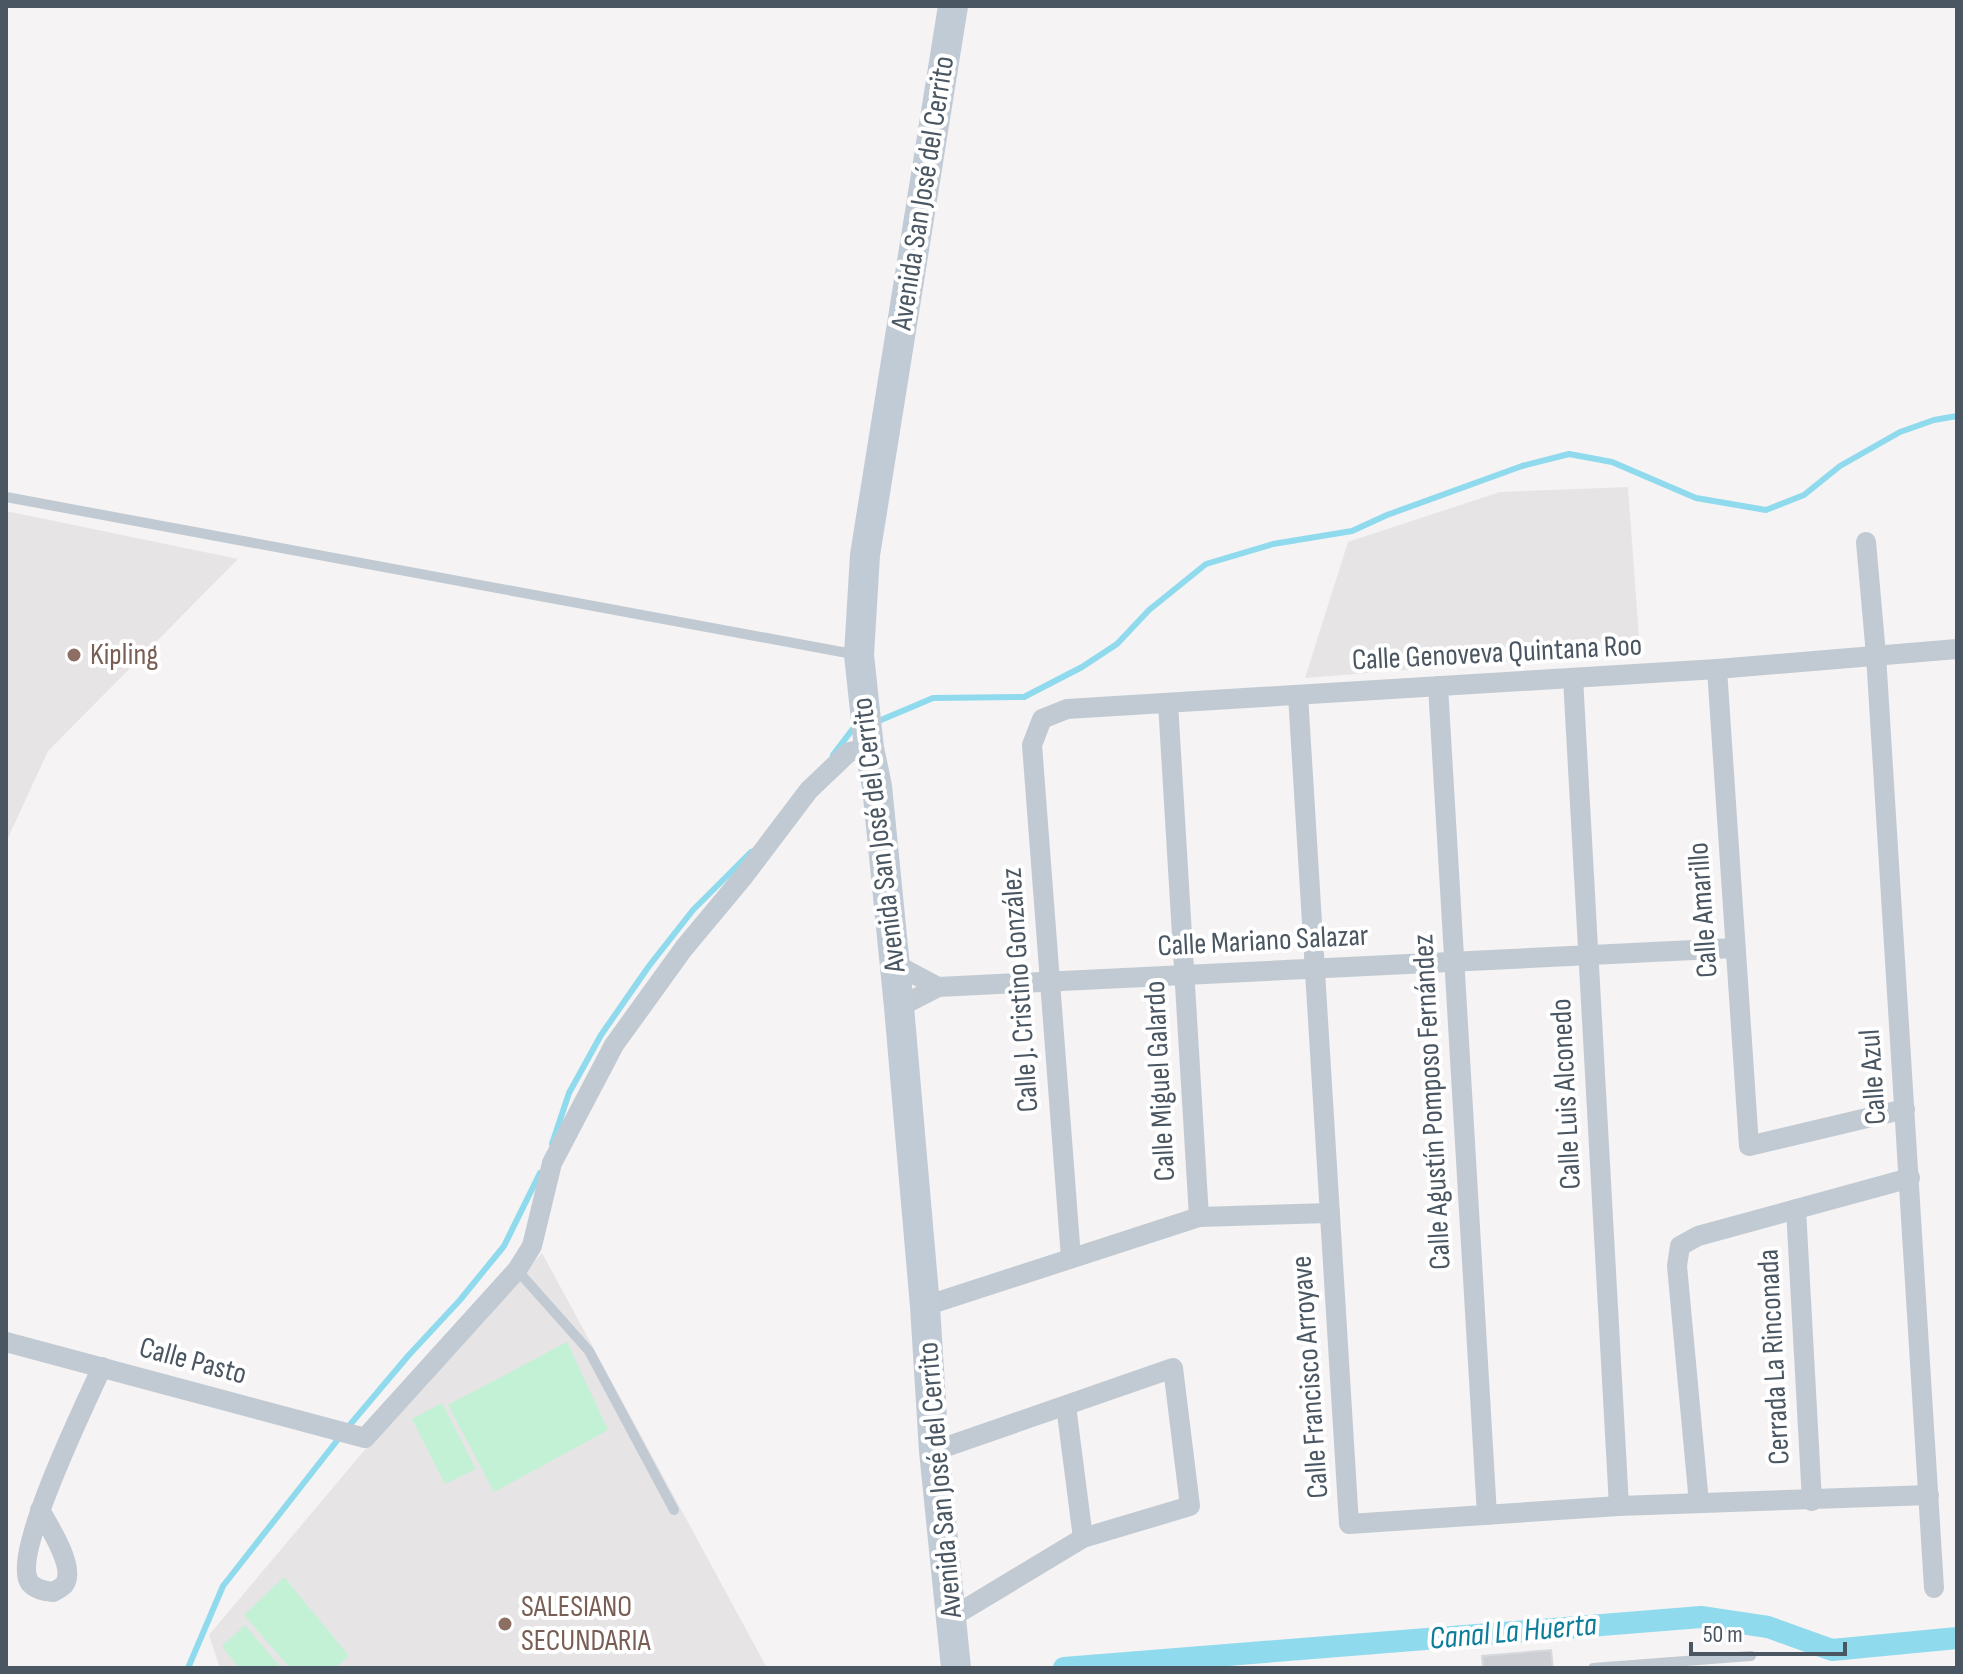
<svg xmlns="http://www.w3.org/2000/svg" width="1963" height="1674" font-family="'Sofia Sans Condensed',sans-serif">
<rect width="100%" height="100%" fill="#f5f3f3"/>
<g fill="#e6e4e5">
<path d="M 1628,487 L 1640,651 L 1305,678 L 1348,542 L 1500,492 Z"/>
<path d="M 6,511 L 238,559 L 48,751 L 6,842 Z"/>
<path d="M 542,1253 L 767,1668 L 220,1668 L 209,1635 L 384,1427 Z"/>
</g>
<g fill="#c3f1d5">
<path d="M 567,1342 L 608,1430 L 494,1492 L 448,1405 Z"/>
<path d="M 442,1403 L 476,1469 L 445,1484 L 412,1419 Z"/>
<path d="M 284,1577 L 349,1656 L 335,1668 L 290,1668 L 244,1615 Z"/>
<path d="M 245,1625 L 281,1668 L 239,1668 L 222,1646 Z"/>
</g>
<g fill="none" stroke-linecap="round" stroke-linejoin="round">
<g stroke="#90daee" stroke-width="6">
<path d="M 881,720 L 933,698 L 1024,697 L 1082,667 L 1117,644 L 1149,610 L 1206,564 L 1273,544 L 1352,531 L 1387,515 L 1522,466 L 1569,454 L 1612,462 L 1696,498 L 1766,510 L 1804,495 L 1840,466 L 1900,432 L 1934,420 L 1957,416"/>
<path d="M 833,755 L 855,726"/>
<path d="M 552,1144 L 569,1093 L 601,1035 L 649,966 L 693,910 L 751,852"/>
<path d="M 188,1668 L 223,1586 L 343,1433 L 408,1356 L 460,1300 L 504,1246 L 540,1173"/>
</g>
<path stroke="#90daee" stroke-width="22" d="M 1064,1668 L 1701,1617 L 1768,1627 L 1832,1650 L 1957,1638"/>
</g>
<path fill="#cdcfd5" stroke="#d7d9de" stroke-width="2" d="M 1551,1650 L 1553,1668 L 1483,1668 L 1482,1656 Z"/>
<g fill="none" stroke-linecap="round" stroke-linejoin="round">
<g stroke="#c1cad2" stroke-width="10">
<path d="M 6,497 L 858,655"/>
<path d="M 517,1270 L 589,1351 L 674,1510"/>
<path d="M 1593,1668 L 1751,1656"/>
</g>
<g stroke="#c1cad2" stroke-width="20">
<path d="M 1866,542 L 1876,655 L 1934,1588"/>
<path d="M 1717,669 L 1749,1146 L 1905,1109"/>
<path d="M 1573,678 L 1619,1506"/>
<path d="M 1438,686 L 1487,1515"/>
<path d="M 1298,695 L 1349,1524 L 1619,1506 L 1929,1495"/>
<path d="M 1168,703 L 1199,1217"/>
<path d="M 895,964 L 938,987"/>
<path d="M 899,1007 L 938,987 L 1735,948"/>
<path d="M 1796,1209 L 1812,1501"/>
<path d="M 1071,1258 L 1032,745 L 1042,719 L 1067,709 L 1717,669 L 1957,649"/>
<path d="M 925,1306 L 1199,1217 L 1330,1213"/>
<path d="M 6,1342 L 365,1438 L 517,1270 L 532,1246 L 552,1163 L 614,1045 L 684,948 L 744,876 L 809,790 L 849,752 L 869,748"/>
<path d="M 1066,1406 L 1083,1538"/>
<path d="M 934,1451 L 1173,1368 L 1190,1506 L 1083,1538 L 952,1617"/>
<path d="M 1699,1503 L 1677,1266 L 1680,1246 L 1698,1236 L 1910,1178"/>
<path d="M 40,1510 C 48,1525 77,1568 64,1585 C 61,1588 57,1590 53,1592 C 45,1591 36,1590 30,1583 C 10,1556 87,1401 102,1367"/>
</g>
<path stroke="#c1cbd6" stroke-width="30" d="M 953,6 L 865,555 L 859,655 L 869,748 L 877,786 L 899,1007 L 925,1306 L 934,1451 L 956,1668"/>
</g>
<g fill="#8d6e63" stroke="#fff" stroke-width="3">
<circle cx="74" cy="655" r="8"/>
<circle cx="505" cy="1624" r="8"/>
</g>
<g text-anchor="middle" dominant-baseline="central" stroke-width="8" stroke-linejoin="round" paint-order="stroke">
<g font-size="30" fill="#4a5661" stroke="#fff">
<text transform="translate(923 193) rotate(-81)">Avenida San José del Cerrito</text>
<text transform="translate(1497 653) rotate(-3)">Calle Genoveva Quintana Roo</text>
<text transform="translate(879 835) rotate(-97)">Avenida San José del Cerrito</text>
<text transform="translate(1703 910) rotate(-94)">Calle Amarillo</text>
<text transform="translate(1263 941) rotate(-3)">Calle Mariano Salazar</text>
<text transform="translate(1020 990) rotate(-94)">Calle J. Cristino González</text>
<text transform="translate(1873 1077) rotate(-94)">Calle Azul</text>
<text transform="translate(1160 1081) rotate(-93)">Calle Miguel Galardo</text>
<text transform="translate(1566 1094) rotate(-93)">Calle Luis Alconedo</text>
<text transform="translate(1432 1102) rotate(-93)">Calle Agustín Pomposo Fernández</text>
<text transform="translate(1774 1357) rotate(-93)">Cerrada La Rinconada</text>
<text transform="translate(193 1361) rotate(15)">Calle Pasto</text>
<text transform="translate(1310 1377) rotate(-94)">Calle Francisco Arroyave</text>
<text transform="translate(940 1480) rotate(-95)">Avenida San José del Cerrito</text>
</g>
<g font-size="30" fill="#785e54" stroke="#fff" text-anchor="start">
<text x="90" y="655">Kipling</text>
<text x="521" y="1607">SALESIANO<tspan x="521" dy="34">SECUNDARIA</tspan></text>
</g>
<g font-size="32" font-style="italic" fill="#0c7c9b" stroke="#fff">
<text transform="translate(1513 1632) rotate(-5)">Canal La Huerta</text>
</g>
</g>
<rect width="1963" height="1674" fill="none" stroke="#4a5661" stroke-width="16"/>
<path d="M1691 1642v12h154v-12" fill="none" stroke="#4a5661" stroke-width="4"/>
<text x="1703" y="1642" font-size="24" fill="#4a5661" stroke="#ffffff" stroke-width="6" paint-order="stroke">50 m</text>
</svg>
